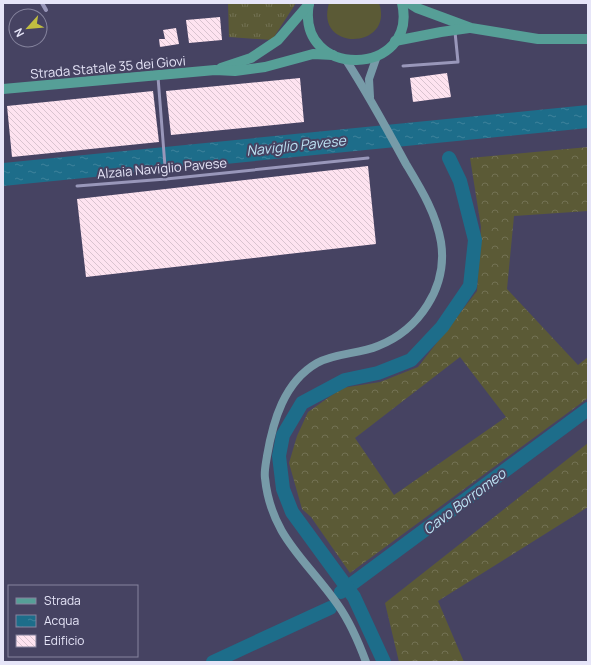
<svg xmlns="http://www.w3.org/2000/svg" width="591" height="665" font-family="Manrope,sans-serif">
<defs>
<pattern id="forest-crowns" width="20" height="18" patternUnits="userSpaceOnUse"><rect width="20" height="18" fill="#5b5a36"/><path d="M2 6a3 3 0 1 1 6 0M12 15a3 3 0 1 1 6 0" fill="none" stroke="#737254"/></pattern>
<pattern id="park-tufts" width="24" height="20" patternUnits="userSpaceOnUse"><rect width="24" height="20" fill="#5b5a36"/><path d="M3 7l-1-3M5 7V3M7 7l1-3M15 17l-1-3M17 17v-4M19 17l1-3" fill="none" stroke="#737254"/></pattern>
<pattern id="water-ripples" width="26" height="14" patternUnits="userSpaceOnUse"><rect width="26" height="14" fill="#1d6d8a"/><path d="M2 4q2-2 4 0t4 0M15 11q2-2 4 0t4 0" fill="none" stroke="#3e829b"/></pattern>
<pattern id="building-back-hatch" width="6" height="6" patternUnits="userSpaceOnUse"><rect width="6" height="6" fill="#fee3f0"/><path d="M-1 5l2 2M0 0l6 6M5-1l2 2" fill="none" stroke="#d9c3cf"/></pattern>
</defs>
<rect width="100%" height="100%" fill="#464362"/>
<path fill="#5b5a36" d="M 329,3 L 379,3 C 395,49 314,53 329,3 Z"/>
<g fill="url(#forest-crowns)" fill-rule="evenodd">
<path d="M 588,147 L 588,211 L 514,216 L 507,289 L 578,365 L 588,357 L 588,398 L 350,573 L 311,517 L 302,509 L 289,463 L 297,436 L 308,412 L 342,388 L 380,382 L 418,367 L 477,291 L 481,227 L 470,158 ZM 460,357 L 506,417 L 394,495 L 355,438 Z"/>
<path d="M 588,443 L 588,507 L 438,601 L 464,662 L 399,662 L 385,603 Z"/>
</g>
<path fill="url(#park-tufts)" d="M 228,3 L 296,3 L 272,40 L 229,37 Z"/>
<path fill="url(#water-ripples)" d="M 588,105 L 588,128 L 3,186 L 3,163 Z"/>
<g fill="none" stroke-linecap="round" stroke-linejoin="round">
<g stroke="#1d6d8a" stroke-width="14">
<path d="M 341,592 L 588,409"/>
<path d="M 213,662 L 330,608"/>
<path d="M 384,662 L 354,597 L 292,512 L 283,489 L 279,456 L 283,435 L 302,403 L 345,380 L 378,373 L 411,360 L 442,327 L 470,286 L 475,240 L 460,181 L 449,158"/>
</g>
</g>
<g fill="url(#building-back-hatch)">
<path d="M 220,17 L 222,40 L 189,43 L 186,20 Z"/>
<path d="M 176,28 L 179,44 L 160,47 L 159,39 L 165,39 L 163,30 Z"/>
<path d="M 447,73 L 451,97 L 413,102 L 410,78 Z"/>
<path d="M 300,78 L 304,122 L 171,135 L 166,91 Z"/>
<path d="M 153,91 L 159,142 L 12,157 L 7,106 Z"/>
<path d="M 368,166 L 376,244 L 86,277 L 77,199 Z"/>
</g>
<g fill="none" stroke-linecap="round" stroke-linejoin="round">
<g stroke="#9997ba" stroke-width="3">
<path d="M 403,66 L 458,62 L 455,32"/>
<path d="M 158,77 L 166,179"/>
<path d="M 77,186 L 166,179 L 368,158"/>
</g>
<path stroke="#9997ba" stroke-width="4" d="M 42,3 L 46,10"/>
<g stroke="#779ba8" stroke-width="8">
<path d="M 346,60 C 368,94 387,129 406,164 C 421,189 436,213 441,242 C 448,287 419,330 378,346 C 359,354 335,353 317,363 C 284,382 273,421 267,456 C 266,463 264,471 265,478 C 271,537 307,560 338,605 C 350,622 359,643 366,662"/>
<path d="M 370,97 L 369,79 L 377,56"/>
</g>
<g stroke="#569f97" stroke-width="10">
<path d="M 309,3 C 295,81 419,77 402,3"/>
<path d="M 409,3 L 417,8 L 471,28 L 538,39 L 588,39"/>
<path d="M 395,41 L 441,32 L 469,28"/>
<path d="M 221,68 L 251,58 L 278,40 L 309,4"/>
<path d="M 3,89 L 215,70 L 235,71 L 265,67 L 313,54 L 333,55"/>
</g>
</g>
<g text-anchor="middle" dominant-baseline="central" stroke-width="4" stroke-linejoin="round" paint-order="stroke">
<g font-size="13" fill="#e6e5f8" stroke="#464362">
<text transform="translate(108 67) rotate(-5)">Strada Statale 35 dei Giovi</text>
<text transform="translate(162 168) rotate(-5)">Alzaia Naviglio Pavese</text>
</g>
<g font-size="14" font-style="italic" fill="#bde3f4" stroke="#464362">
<text transform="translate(296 145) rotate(-6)">Naviglio Pavese</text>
<text transform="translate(464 501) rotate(-37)">Cavo Borromeo</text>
</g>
</g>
<rect width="591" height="665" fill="none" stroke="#e6e5f8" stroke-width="8"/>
<rect x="8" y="585" width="130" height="72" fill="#464362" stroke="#86849e"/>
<rect x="16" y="598" width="20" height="6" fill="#569f97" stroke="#86849e"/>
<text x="44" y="605" font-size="12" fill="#e6e5f8">Strada</text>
<rect x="16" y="615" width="20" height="12" fill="url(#water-ripples)" stroke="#86849e"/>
<text x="44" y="625" font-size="12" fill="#e6e5f8">Acqua</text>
<rect x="16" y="635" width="20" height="12" fill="url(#building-back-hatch)" stroke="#86849e"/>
<text x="44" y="645" font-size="12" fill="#e6e5f8">Edificio</text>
<g transform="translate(28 28) rotate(243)"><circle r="19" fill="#464362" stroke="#86849e"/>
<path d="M0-3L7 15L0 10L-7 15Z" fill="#c1be40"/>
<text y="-6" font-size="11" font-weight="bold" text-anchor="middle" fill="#e6e5f8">N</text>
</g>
</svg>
